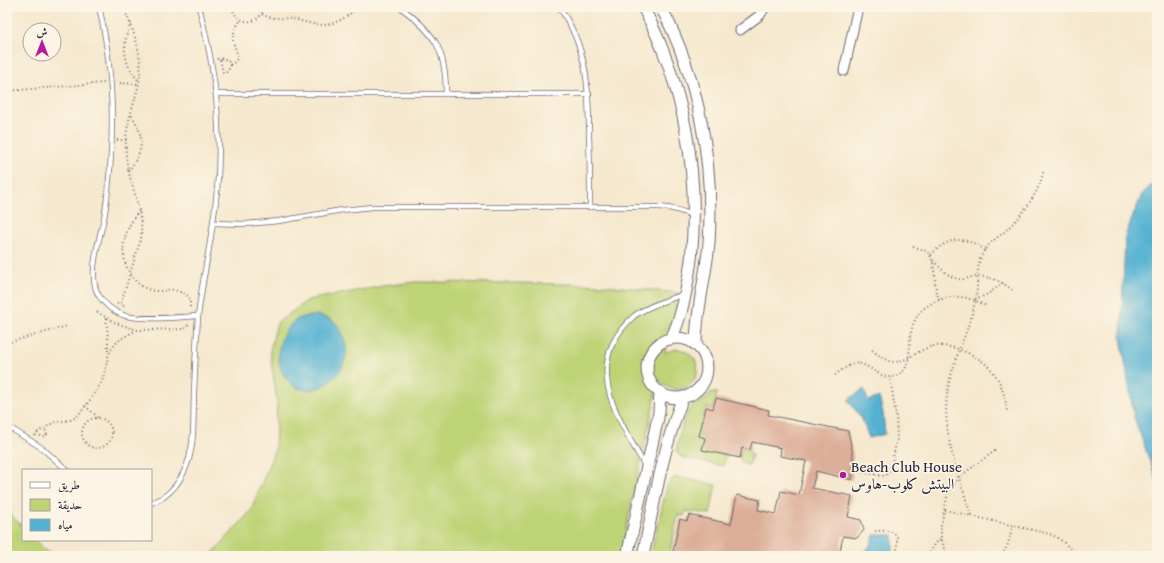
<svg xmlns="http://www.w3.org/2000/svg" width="1164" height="563" font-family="'Gentium Book Plus',Amiri,serif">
<rect width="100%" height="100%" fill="#fcf5e5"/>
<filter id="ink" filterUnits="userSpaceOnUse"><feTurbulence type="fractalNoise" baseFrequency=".025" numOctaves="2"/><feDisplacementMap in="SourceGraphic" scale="8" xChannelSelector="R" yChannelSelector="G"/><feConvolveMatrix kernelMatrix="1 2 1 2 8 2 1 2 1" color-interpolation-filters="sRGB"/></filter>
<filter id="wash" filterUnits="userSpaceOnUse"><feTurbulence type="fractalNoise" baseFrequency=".012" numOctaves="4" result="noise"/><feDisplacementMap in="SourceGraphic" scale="16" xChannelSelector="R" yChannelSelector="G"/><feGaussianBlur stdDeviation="0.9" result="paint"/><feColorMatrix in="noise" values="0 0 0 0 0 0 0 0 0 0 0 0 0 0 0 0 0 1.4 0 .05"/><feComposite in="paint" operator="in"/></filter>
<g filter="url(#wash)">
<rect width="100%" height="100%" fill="#f5e8ce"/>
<g fill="#bed376" stroke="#707a58">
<path d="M 415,282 L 521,283 L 604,285 L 678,293 L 675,306 L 679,305 L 671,324 L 665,353 C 672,349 681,347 688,353 C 713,370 683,407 659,380 L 620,556 L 210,556 L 251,511 L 275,449 L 277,403 L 270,350 L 277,323 L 308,300 L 383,286 Z"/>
<path d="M 711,392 L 717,393 L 713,409 L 706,407 L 699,436 L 705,438 L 702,450 L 727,455 L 723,466 L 685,458 L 680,456 L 677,451 L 677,445 L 684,419 L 692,406 L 706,399 Z"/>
<path d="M 742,448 L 750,450 L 749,453 L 752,454 L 749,465 L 742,463 L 740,458 Z"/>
<path d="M 677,477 L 716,485 L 710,514 L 686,511 L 684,516 L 678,515 L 669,556 L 650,556 L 667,487 L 671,480 Z"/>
<path d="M 7,511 L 23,527 L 23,540 L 36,540 L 46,550 L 59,556 L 7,556 Z"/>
</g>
<g fill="#53b1d2" stroke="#3a6a86">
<path d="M 1157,180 L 1157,481 L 1134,417 L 1121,337 L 1125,236 L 1142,194 Z"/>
<path d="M 318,315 C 322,317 329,318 332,320 C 338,324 342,332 344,338 C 358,378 298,414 281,369 C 274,351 283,323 303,317 C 307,316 313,316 318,315 Z"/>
<path d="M 864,389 L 868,401 L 879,397 L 883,413 L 885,434 L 869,438 L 862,419 L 848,400 Z"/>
<path d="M 874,535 L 893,535 L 893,556 L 859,556 C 868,551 871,545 874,535 Z"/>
</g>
<g id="blocks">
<path fill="#dcad97" d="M 716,398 L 769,410 L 768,415 L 848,431 L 853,455 L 852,480 L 816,471 L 812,488 L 852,496 L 848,517 L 861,520 L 864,530 L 857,538 L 843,536 L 839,556 L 672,556 L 680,519 L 687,521 L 689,515 L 731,524 L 737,495 L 760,500 L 758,510 L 776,514 L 781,491 L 799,495 L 806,461 L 780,456 L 781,448 L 752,442 L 750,450 L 742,448 L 740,458 L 702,450 L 705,438 L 699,436 L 706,407 L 713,409 Z"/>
</g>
</g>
<g filter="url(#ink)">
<use href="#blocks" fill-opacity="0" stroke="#6c676e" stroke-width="1"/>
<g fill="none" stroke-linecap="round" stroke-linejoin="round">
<g stroke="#6c676e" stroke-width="6">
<g id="service">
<path d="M 99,7 C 115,74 115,145 105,213 C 101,236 86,275 99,296 C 104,304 114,312 123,315 C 139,321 179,317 198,316"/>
<path d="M 400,7 C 435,33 446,49 446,94"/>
<path d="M 559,7 C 588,48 589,88 589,136 C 590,160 590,184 590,207"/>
<path d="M 216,94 L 589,94"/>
<path d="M 213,223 L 246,224 L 279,221 L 342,210 L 373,207 L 659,207 C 672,208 682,210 693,216"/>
<path d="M 7,426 L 42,448 L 67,470"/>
<path d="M 645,466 C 625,429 594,388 612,345 C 617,334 625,324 634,316 C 649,305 668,300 684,294"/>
<path d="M 151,503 C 171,497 183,478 189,459 C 195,437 193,415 194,393 C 195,368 196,343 198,318 C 201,286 209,254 213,222 C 218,191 220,158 218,126 C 217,85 209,46 199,7"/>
</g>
</g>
<g stroke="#6c676e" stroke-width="11">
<g id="minor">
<path d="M 740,30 L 760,15 L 765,7"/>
<path d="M 844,71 L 858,7"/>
</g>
</g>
<g stroke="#6c676e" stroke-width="13">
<g id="tertiary">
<path d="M 643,7 C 684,85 700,172 691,260 C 687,287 683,314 671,339"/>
<path d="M 661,7 C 699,79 714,162 709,243 C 706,277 696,310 696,345"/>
<circle cx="677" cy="368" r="30"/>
<path d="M 627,556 L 657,422 L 659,412 L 660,392"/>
<path d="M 643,556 C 654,503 663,448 683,397"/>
</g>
</g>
<g stroke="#6c676e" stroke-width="2" stroke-dasharray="1 3" stroke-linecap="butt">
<path d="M 232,7 C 236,26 261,26 264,7"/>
<path d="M 262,14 C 272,20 281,17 292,19 C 300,20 306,23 314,24 C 332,28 345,18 359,7"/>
<path d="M 131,23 C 121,45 123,64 139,81"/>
<path d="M 217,59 C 222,58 225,58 229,62 L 230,67 L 227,72 L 224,73 L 223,72 L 220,59"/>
<path d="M 230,65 C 244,58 234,51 233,40 C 233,32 236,26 241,20"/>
<path d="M 116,83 L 139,84"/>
<path d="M 7,91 L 104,83"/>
<path d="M 117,140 L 126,140"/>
<path d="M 128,171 C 145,151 145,134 130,113"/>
<path d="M 139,211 C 133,219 127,228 125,238 C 119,258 130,285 151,290 C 162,294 167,286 180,292 C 185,294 188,295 190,299 L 190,310"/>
<path d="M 913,247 C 934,250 933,261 935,279 C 935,286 937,293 939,300"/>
<path d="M 931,255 C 947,237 965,235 985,250"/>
<path d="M 933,261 C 940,267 949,278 959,279 C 964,280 969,277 974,277 C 989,275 1001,281 1012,290"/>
<path d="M 975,300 L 988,294 L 1003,283"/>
<path d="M 121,303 L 141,238 C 144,209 128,183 126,155 C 124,126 133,110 139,83 C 144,56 134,31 123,7"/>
<path d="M 117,304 L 119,303 L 123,304 L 124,308"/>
<path d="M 97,312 L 116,323 L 137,330 L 184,329 L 187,327 L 189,322"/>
<path d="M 106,318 L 108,338 L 108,354"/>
<path d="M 7,343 L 67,326"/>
<path d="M 872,350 C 880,356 886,362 896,362 C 907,361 920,349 933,346 C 943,345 954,347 963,351 C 992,362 1004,382 1007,412"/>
<path d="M 835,375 C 840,371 847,366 853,364 C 870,360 880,384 898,375 C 923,362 891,316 942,299 C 958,294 971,298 986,306"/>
<path d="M 85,406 L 99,418"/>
<circle cx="97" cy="433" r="15"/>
<path d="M 37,433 L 42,437 L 45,437 L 47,434 L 45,429"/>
<path d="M 35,436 C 38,431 39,431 44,429 C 47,428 48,425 51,424 C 61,418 69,425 79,414 C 87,404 96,393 102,381 C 105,373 106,365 108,357 C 112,343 124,336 136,331"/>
<path d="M 859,472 L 884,476 L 888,473 L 892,462 L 897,439 L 896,416 L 890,377"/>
<path d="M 945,510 L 1050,534 C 1061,539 1069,546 1076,556"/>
<path d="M 971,515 C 957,471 938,425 950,379 C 956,355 967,333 973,310 C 975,302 977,294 977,286 C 978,274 977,262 984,251 C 989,243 997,238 1004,232 C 1019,219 1040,193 1043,172"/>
<path d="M 875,531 C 882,531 892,529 897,536 L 897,556"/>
<path d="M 1004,553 L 1007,556"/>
<path d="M 928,556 L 935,544 L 941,538"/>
<path d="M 948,556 L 945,549 L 941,538 L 941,525 L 948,493 L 959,477 L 996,450"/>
<path d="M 1002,556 L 1008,544 L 1013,524"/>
</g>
<use href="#service" stroke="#fff" stroke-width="4.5"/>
<use href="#minor" stroke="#fff" stroke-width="9"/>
<use href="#tertiary" stroke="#fff" stroke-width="11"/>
</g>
</g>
<circle fill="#b5179e" stroke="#fcf5e5" stroke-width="1.5" cx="843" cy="475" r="4"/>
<g text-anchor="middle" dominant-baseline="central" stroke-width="3.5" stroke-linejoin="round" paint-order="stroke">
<g font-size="15" fill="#22223b" stroke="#fcf5e5" text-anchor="start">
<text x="851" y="466">Beach Club House<tspan x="851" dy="17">البيتش كلوب-هاوس</tspan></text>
</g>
</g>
<rect width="1164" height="563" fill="none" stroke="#fcf5e5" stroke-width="24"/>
<rect x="22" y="469" width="130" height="72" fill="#fcf5e5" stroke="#a5a1a1"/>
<rect x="30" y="482" width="20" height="6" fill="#ffffff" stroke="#a5a1a1"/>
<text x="58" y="489" font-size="12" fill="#22223b">طريق</text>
<rect x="30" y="499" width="20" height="12" fill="#bed376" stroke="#a5a1a1"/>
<text x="58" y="509" font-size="12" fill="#22223b">حديقة</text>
<rect x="30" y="519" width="20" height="12" fill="#53b1d2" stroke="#a5a1a1"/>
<text x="58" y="529" font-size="12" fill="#22223b">مياه</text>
<g transform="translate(42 42)"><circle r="19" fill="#fcf5e5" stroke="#a5a1a1"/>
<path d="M0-3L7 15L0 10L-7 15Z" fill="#b5179e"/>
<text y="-6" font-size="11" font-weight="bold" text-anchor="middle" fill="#22223b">ش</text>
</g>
</svg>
